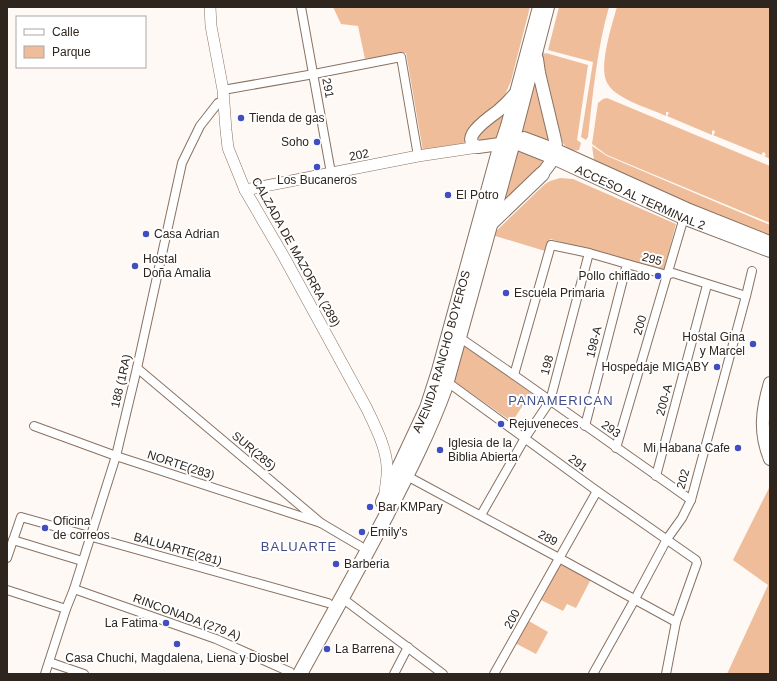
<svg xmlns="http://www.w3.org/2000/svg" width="777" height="681" font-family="Helvetica,sans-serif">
<rect width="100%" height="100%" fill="#fef9f5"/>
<g fill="#efbd9a">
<path d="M 333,7 L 530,7 L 511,81 L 504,97 L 462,145 L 423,151 L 406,53 L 365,59 L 358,26 L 341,24 Z"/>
<path d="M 559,7 L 609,7 C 597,49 593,93 588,137 L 586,140 L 581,137 L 593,62 L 548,50 Z"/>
<path d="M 617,7 L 770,7 L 770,159 L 764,156 L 766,155 L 764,152 L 762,153 L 762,155 L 713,135 L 715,133 L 714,130 L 712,131 L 712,135 L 667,116 L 669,113 L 668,112 L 666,112 L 666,116 C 651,109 627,102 615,92 C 611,89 606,83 605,77 C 601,60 612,24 617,7 Z"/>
<path d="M 543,51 L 545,54 L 546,53 L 588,65 L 577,140 L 581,143 L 579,150 C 572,152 565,148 562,141 L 542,57 Z"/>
<path d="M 535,81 L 550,139 L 548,143 L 522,133 Z"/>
<path d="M 607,98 L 770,166 L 770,223 L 607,155 L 592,144 L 598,103 L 603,99 Z"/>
<path d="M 506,108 L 496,139 L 480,141 L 477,137 L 486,123 Z"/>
<path d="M 592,146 L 607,156 L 770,225 L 770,238 L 597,165 L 594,160 Z"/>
<path d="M 518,151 L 541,160 L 543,162 L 544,165 L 502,203 Z"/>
<path d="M 560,178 L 573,179 L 676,224 L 664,270 L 550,239 L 545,251 L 492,235 L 545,184 L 550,181 Z"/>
<path d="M 464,345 L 531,393 L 512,422 L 454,381 Z"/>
<path d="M 769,488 L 770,489 L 770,674 L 727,674 L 768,585 L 733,560 Z"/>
<path d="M 559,561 L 591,579 L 576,608 L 567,604 L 563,611 L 539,599 Z"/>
<path d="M 527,620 L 548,632 L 536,654 L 515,643 Z"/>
</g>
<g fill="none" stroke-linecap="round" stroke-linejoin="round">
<g stroke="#887263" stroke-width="10">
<g id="street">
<path d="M 301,7 L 331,173"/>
<path d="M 223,90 L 314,74 L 401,57 L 418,156"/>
<path d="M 459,337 L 514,375 L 691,500"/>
<path d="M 137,368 L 321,523 L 360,546"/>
<path d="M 514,375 L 551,245 L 589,253 L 627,264 L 667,275 L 673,273 L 746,296"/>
<path d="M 446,381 L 597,491 L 696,560 L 697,563 L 676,622 L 666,674"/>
<path d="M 34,426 L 116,456 L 321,523"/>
<path d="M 585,426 L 627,264"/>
<path d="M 616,448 L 685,214"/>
<path d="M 407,476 L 559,558 L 676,622"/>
<path d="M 656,476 L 707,285"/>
<path d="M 481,515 L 525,438 L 550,401 L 589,253"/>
<path d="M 13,540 L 82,561"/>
<path d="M 7,558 L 21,517 L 328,603"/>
<path d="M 74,589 L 216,639 L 290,672"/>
<path d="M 7,590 L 66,609"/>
<path d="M 342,598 L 443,674"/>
<path d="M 49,662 L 84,674"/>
<path d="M 45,674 L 66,609 L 74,589 L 116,456 L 137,368 L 182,163 L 200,126 L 218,103 L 224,100"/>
<path d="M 394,674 L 408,647"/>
<path d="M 494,674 L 597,491"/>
<path d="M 593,674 L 635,599 L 667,539 L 682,518 L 691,500 L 746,296 L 752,271"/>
</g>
</g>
<g stroke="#887263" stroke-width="12">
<g id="secondary">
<path d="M 210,7 L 211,26 L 223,90 L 226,130 L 228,148 L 245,190 L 284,257 L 367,409 C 375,426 386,447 387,466 C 388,474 386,483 385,492"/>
<path d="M 245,190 L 418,156 L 478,147"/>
</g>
</g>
<g stroke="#887263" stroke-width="14">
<g id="primary">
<path d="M 537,59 L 539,73 L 555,140 C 556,143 556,147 556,150 C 555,159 547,167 542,174"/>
<path d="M 524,138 L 556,150 L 687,209 L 767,241"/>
<path id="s1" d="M 513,142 L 553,158 L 683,218 L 770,251"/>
<path d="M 513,142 L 548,7"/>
<path d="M 507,143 L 478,147 C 457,139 490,117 498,111 C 504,106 509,101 514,95"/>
<path d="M 501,144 L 507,126 L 539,7"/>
<path d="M 770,383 C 762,410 759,432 770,459"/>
</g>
</g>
<g stroke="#887263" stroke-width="16">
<g id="highway">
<path d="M 491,223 L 542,174"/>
<path id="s2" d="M 383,502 L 427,408 L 438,374 L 501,144"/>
<path d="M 300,674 C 329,621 359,568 387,514 C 408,473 429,432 445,388 L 513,142"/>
</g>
</g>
<use href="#street" stroke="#fff" stroke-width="8"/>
<use href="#secondary" stroke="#fff" stroke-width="11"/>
<use href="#primary" stroke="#fff" stroke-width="12"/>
<use href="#highway" stroke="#fff" stroke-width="14"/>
</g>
<g fill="#414ec2" stroke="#fff" stroke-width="1.5">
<circle cx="241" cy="118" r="4"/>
<circle cx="317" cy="142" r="4"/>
<circle cx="317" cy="167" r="4"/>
<circle cx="448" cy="195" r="4"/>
<circle cx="146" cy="234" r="4"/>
<circle cx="135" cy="266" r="4"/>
<circle cx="658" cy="276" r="4"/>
<circle cx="506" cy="293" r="4"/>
<circle cx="753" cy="344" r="4"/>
<circle cx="717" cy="367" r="4"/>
<circle cx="501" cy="424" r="4"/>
<circle cx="738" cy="448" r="4"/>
<circle cx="440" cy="450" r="4"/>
<circle cx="370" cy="507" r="4"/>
<circle cx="45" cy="528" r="4"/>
<circle cx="362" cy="532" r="4"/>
<circle cx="336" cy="564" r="4"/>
<circle cx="166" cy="623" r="4"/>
<circle cx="177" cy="644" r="4"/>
<circle cx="327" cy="649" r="4"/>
</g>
<g text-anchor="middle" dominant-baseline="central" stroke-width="4" stroke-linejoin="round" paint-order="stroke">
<g font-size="12" fill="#2e251f" stroke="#fff">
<text transform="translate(328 88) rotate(80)">291</text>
<text transform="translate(359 155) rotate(-11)">202</text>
<text stroke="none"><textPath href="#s1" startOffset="139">ACCESO AL TERMINAL 2</textPath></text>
<text transform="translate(296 252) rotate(61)">CALZADA DE MAZORRA (289)</text>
<text transform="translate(652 259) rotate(15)">295</text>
<text transform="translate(640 325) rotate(-74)">200</text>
<text transform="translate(594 342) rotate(-76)">198-A</text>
<text stroke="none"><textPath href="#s2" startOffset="162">AVENIDA RANCHO BOYEROS</textPath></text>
<text transform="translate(547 365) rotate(-75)">198</text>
<text transform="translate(121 381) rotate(-77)">188 (1RA)</text>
<text transform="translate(664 400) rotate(-75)">200-A</text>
<text transform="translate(611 429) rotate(35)">293</text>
<text transform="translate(254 451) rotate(40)">SUR(285)</text>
<text transform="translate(578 463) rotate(36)">291</text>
<text transform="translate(181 465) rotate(18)">NORTE(283)</text>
<text transform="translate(683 479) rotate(-75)">202</text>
<text transform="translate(548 538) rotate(28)">289</text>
<text transform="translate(178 549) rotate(16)">BALUARTE(281)</text>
<text transform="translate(187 617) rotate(20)">RINCONADA (279 A)</text>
<text transform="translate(512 619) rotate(-61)">200</text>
</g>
<g font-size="12" fill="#2e251f" stroke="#fff" text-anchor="start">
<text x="249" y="118">Tienda de gas</text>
<text x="309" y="142" text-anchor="end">Soho</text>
<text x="317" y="180" text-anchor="middle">Los Bucaneros</text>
<text x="456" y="195">El Potro</text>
<text x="154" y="234">Casa Adrian</text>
<text x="143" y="259">Hostal<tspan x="143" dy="14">Doña Amalia</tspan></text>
<text x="650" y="276" text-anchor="end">Pollo chiflado</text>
<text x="514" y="293">Escuela Primaria</text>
<text x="745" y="337" text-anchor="end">Hostal Gina<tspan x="745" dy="14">y Marcel</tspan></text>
<text x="709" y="367" text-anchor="end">Hospedaje MIGABY</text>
<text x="509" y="424">Rejuveneces</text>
<text x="448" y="443">Iglesia de la<tspan x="448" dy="14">Biblia Abierta</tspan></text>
<text x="730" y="448" text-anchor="end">Mi Habana Cafe</text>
<text x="378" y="507">Bar KMPary</text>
<text x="53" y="521">Oficina<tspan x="53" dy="14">de correos</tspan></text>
<text x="370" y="532">Emily's</text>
<text x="344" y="564">Barberia</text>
<text x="158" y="623" text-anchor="end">La Fatima</text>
<text x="335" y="649">La Barrena</text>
<text x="177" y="658" text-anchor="middle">Casa Chuchi, Magdalena, Liena y Diosbel</text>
</g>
<g font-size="13" letter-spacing="1" fill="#424e8b" stroke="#fff">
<text x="561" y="400">PANAMERICAN</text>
<text x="299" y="546">BALUARTE</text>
</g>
</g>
<rect width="777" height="681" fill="none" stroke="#2e251f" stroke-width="16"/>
<rect x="16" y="16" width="130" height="52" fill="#ffffff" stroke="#aba8a5"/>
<rect x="24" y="29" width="20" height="6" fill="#ffffff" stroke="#aba8a5"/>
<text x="52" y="36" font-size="12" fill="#2e251f">Calle</text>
<rect x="24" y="46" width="20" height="12" fill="#efbd9a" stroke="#aba8a5"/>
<text x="52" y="56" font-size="12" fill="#2e251f">Parque</text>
</svg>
